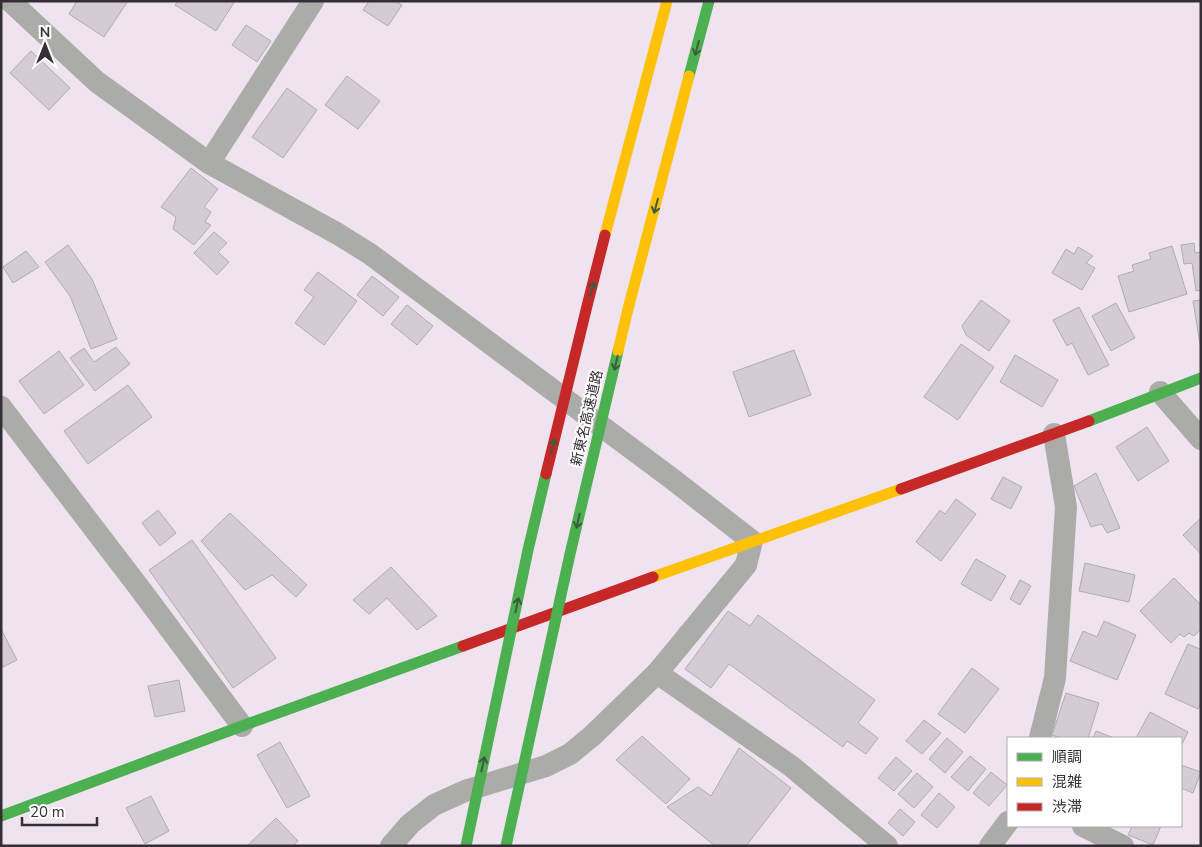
<svg xmlns="http://www.w3.org/2000/svg" width="1202" height="847" font-family="'Nunito Sans','Noto Sans JP',sans-serif">
<rect width="100%" height="100%" fill="#efe3ef"/>
<g fill="#d4cbd4" stroke="#b3aab3">
<path d="M 77,1 L 128,1 L 104,37 L 69,14 Z"/>
<path d="M 178,1 L 235,1 L 216,31 L 175,5 Z"/>
<path d="M 369,1 L 395,1 L 402,5 L 388,26 L 363,10 Z"/>
<path d="M 246,25 L 271,41 L 257,62 L 232,45 Z"/>
<path d="M 31,51 L 70,88 L 49,110 L 10,73 Z"/>
<path d="M 347,76 L 380,101 L 358,129 L 325,105 Z"/>
<path d="M 287,88 L 317,110 L 283,158 L 252,137 Z"/>
<path d="M 191,168 L 218,189 L 204,207 L 211,212 L 205,222 L 211,225 L 194,245 L 173,229 L 176,217 L 161,207 Z"/>
<path d="M 214,232 L 227,243 L 218,252 L 229,262 L 217,275 L 194,253 Z"/>
<path d="M 1194,243 L 1195,253 L 1201,252 L 1201,290 L 1196,291 L 1192,263 L 1184,264 L 1181,245 Z"/>
<path d="M 68,245 L 92,279 L 117,339 L 91,349 L 70,296 L 45,262 Z"/>
<path d="M 1172,246 L 1187,294 L 1129,312 L 1118,276 L 1134,271 L 1132,265 L 1151,259 L 1149,253 Z"/>
<path d="M 1078,247 L 1093,256 L 1086,263 L 1095,268 L 1082,290 L 1052,273 L 1066,249 L 1074,254 Z"/>
<path d="M 26,251 L 39,267 L 13,283 L 3,267 Z"/>
<path d="M 318,272 L 357,301 L 324,345 L 295,323 L 314,297 L 304,290 Z"/>
<path d="M 372,276 L 399,297 L 383,316 L 357,295 Z"/>
<path d="M 981,300 L 1010,321 L 989,351 L 966,335 L 962,326 Z"/>
<path d="M 1201,300 L 1201,344 L 1200,344 L 1193,301 Z"/>
<path d="M 1116,303 L 1135,338 L 1111,351 L 1092,316 Z"/>
<path d="M 407,305 L 433,326 L 417,345 L 391,324 Z"/>
<path d="M 1079,307 L 1109,365 L 1088,375 L 1072,343 L 1067,346 L 1053,320 Z"/>
<path d="M 961,344 L 994,367 L 958,420 L 924,397 Z"/>
<path d="M 116,347 L 130,364 L 95,391 L 70,358 L 84,348 L 94,362 Z"/>
<path d="M 794,350 L 811,395 L 749,417 L 733,372 Z"/>
<path d="M 59,351 L 84,385 L 44,414 L 19,381 Z"/>
<path d="M 1015,355 L 1058,380 L 1042,407 L 1000,382 Z"/>
<path d="M 128,385 L 152,417 L 88,464 L 64,431 Z"/>
<path d="M 1147,427 L 1169,461 L 1138,481 L 1116,447 Z"/>
<path d="M 1096,473 L 1120,528 L 1107,533 L 1102,524 L 1091,527 L 1074,486 Z"/>
<path d="M 1003,477 L 1022,487 L 1011,509 L 991,499 Z"/>
<path d="M 956,499 L 976,514 L 941,561 L 916,542 L 940,510 L 945,514 Z"/>
<path d="M 158,510 L 176,533 L 160,546 L 142,523 Z"/>
<path d="M 230,513 L 307,585 L 296,597 L 272,575 L 245,590 L 201,541 Z"/>
<path d="M 1201,518 L 1201,554 L 1183,535 Z"/>
<path d="M 192,540 L 276,658 L 233,688 L 149,570 Z"/>
<path d="M 976,559 L 1006,576 L 991,601 L 961,584 Z"/>
<path d="M 1085,563 L 1135,575 L 1129,602 L 1079,591 Z"/>
<path d="M 391,567 L 437,616 L 417,630 L 387,598 L 369,614 L 353,600 Z"/>
<path d="M 1174,578 L 1201,605 L 1201,629 L 1194,636 L 1189,633 L 1184,637 L 1180,634 L 1171,643 L 1140,611 Z"/>
<path d="M 1020,580 L 1031,586 L 1020,605 L 1010,599 Z"/>
<path d="M 728,611 L 750,626 L 758,615 L 875,700 L 858,723 L 878,738 L 866,754 L 847,741 L 843,747 L 729,664 L 711,688 L 685,669 Z"/>
<path d="M 1104,621 L 1136,635 L 1117,680 L 1070,661 L 1083,631 L 1097,637 Z"/>
<path d="M 1,629 L 17,660 L 1,668 Z"/>
<path d="M 1188,644 L 1200,649 L 1201,648 L 1201,703 L 1198,709 L 1165,694 Z"/>
<path d="M 972,668 L 999,689 L 965,733 L 938,714 Z"/>
<path d="M 179,680 L 185,711 L 155,717 L 148,686 Z"/>
<path d="M 1066,693 L 1099,703 L 1088,738 L 1061,738 L 1052,735 Z"/>
<path d="M 1150,712 L 1188,732 L 1181,746 L 1181,738 L 1136,738 Z"/>
<path d="M 924,720 L 941,733 L 922,754 L 906,741 Z"/>
<path d="M 1096,731 L 1114,738 L 1093,738 Z"/>
<path d="M 642,736 L 690,779 L 666,804 L 616,760 Z"/>
<path d="M 947,738 L 963,752 L 945,773 L 929,759 Z"/>
<path d="M 280,742 L 310,796 L 287,808 L 257,755 Z"/>
<path d="M 739,748 L 791,788 L 746,846 L 715,846 L 667,807 L 698,787 L 711,796 Z"/>
<path d="M 970,756 L 986,769 L 968,791 L 951,777 Z"/>
<path d="M 896,757 L 912,771 L 894,791 L 878,778 Z"/>
<path d="M 1181,765 L 1201,772 L 1193,793 L 1181,788 Z"/>
<path d="M 991,772 L 1007,785 L 989,806 L 973,793 Z"/>
<path d="M 917,773 L 933,787 L 914,808 L 898,794 Z"/>
<path d="M 939,793 L 955,807 L 937,828 L 921,815 Z"/>
<path d="M 151,796 L 169,831 L 145,844 L 126,808 Z"/>
<path d="M 900,809 L 915,822 L 903,836 L 888,823 Z"/>
<path d="M 276,818 L 298,841 L 293,846 L 247,846 Z"/>
<path d="M 1132,826 L 1161,826 L 1153,845 L 1128,835 Z"/>
</g>
<g fill="none" stroke-linecap="round" stroke-linejoin="round">
<g stroke="#abaca8" stroke-width="22">
<path d="M 10,1 L 97,82 L 209,163 L 338,234 L 370,254 L 671,478 L 752,541 L 746,565 L 657,673 L 592,736 L 570,754 L 546,766 L 465,791 L 434,805 L 410,824 L 391,846"/>
<path d="M 209,163 L 313,1"/>
<path d="M 1160,392 L 1201,439"/>
<path d="M 1,407 L 141,590 L 242,726"/>
<path d="M 657,673 L 791,766 L 887,846"/>
<path d="M 1040,738 L 1055,678 L 1066,507 L 1054,434"/>
<path d="M 1083,826 L 1123,846"/>
<path d="M 990,846 L 1008,822"/>
</g>
<g stroke="#4caf50" stroke-width="11">
<path d="M 1089,421 L 1201,378"/>
<path d="M 1,816 L 242,726 L 463,646"/>
</g>
<path stroke="#ffc107" stroke-width="11" d="M 653,577 L 901,489"/>
<g stroke="#c62828" stroke-width="11">
<path d="M 901,489 L 1089,421"/>
<path d="M 463,646 L 653,577"/>
</g>
<g stroke="#4caf50" stroke-width="11">
<path d="M 689,76 L 709,1"/>
<path d="M 466,846 L 528,550 L 546,474"/>
<path d="M 506,846 L 570,554 L 618,351"/>
</g>
<g stroke="#ffc107" stroke-width="11">
<path d="M 605,235 L 667,1"/>
<path d="M 618,351 L 628,309 L 689,76"/>
</g>
<path stroke="#c62828" stroke-width="11" d="M 546,474 L 588,302 L 605,235"/>
</g>
<defs><path id="oneway-shaft" d="M-6 0H5M1.5-3L5.5 0L1.5 3" fill="none" stroke-width="1.6" stroke-linecap="round" stroke-linejoin="round" transform="scale(1.25)"/></defs>
<g stroke="#3e5b3f">
<use href="#oneway-shaft" transform="translate(697 48) rotate(105)"/>
<use href="#oneway-shaft" transform="translate(656 206) rotate(105)"/>
<use href="#oneway-shaft" transform="translate(592 289) rotate(-75)"/>
<use href="#oneway-shaft" transform="translate(616 363) rotate(103)"/>
<use href="#oneway-shaft" transform="translate(553 446) rotate(-76)"/>
<use href="#oneway-shaft" transform="translate(578 521) rotate(103)"/>
<use href="#oneway-shaft" transform="translate(517 605) rotate(-78)"/>
<use href="#oneway-shaft" transform="translate(483 764) rotate(-78)"/>
</g>
<g text-anchor="middle" dominant-baseline="central" stroke-width="4" stroke-linejoin="round" paint-order="stroke">
<g font-size="14" fill="#362e36" stroke="#fff">
<text transform="translate(587 418) rotate(-77)">新東名高速道路</text>
</g>
</g>
<rect width="1202" height="847" fill="none" stroke="#362e36" stroke-width="5"/>
<rect x="1007" y="737" width="175" height="90" fill="#ffffff" stroke="#afabaf"/>
<rect x="1017" y="753" width="25" height="8" fill="#4caf50" stroke="#afabaf"/>
<text x="1052" y="762" font-size="15" fill="#362e36">順調</text>
<rect x="1017" y="778" width="25" height="8" fill="#ffc107" stroke="#afabaf"/>
<text x="1052" y="787" font-size="15" fill="#362e36">混雑</text>
<rect x="1017" y="803" width="25" height="8" fill="#c62828" stroke="#afabaf"/>
<text x="1052" y="812" font-size="15" fill="#362e36">渋滞</text>
<g transform="translate(45 45)" stroke="#ffffff" stroke-width="4" paint-order="stroke">
<path d="M0-4L9 19L0 12L-9 19Z" fill="#362e36"/>
<text y="-8" font-size="14" font-weight="bold" text-anchor="middle" fill="#362e36">N</text>
</g>
<path d="M22 817v8h75v-8" fill="none" stroke="#362e36" stroke-width="2.5"/>
<text x="30" y="817" font-size="15" fill="#362e36" stroke="#ffffff" stroke-width="4" paint-order="stroke">20 m</text>
</svg>
